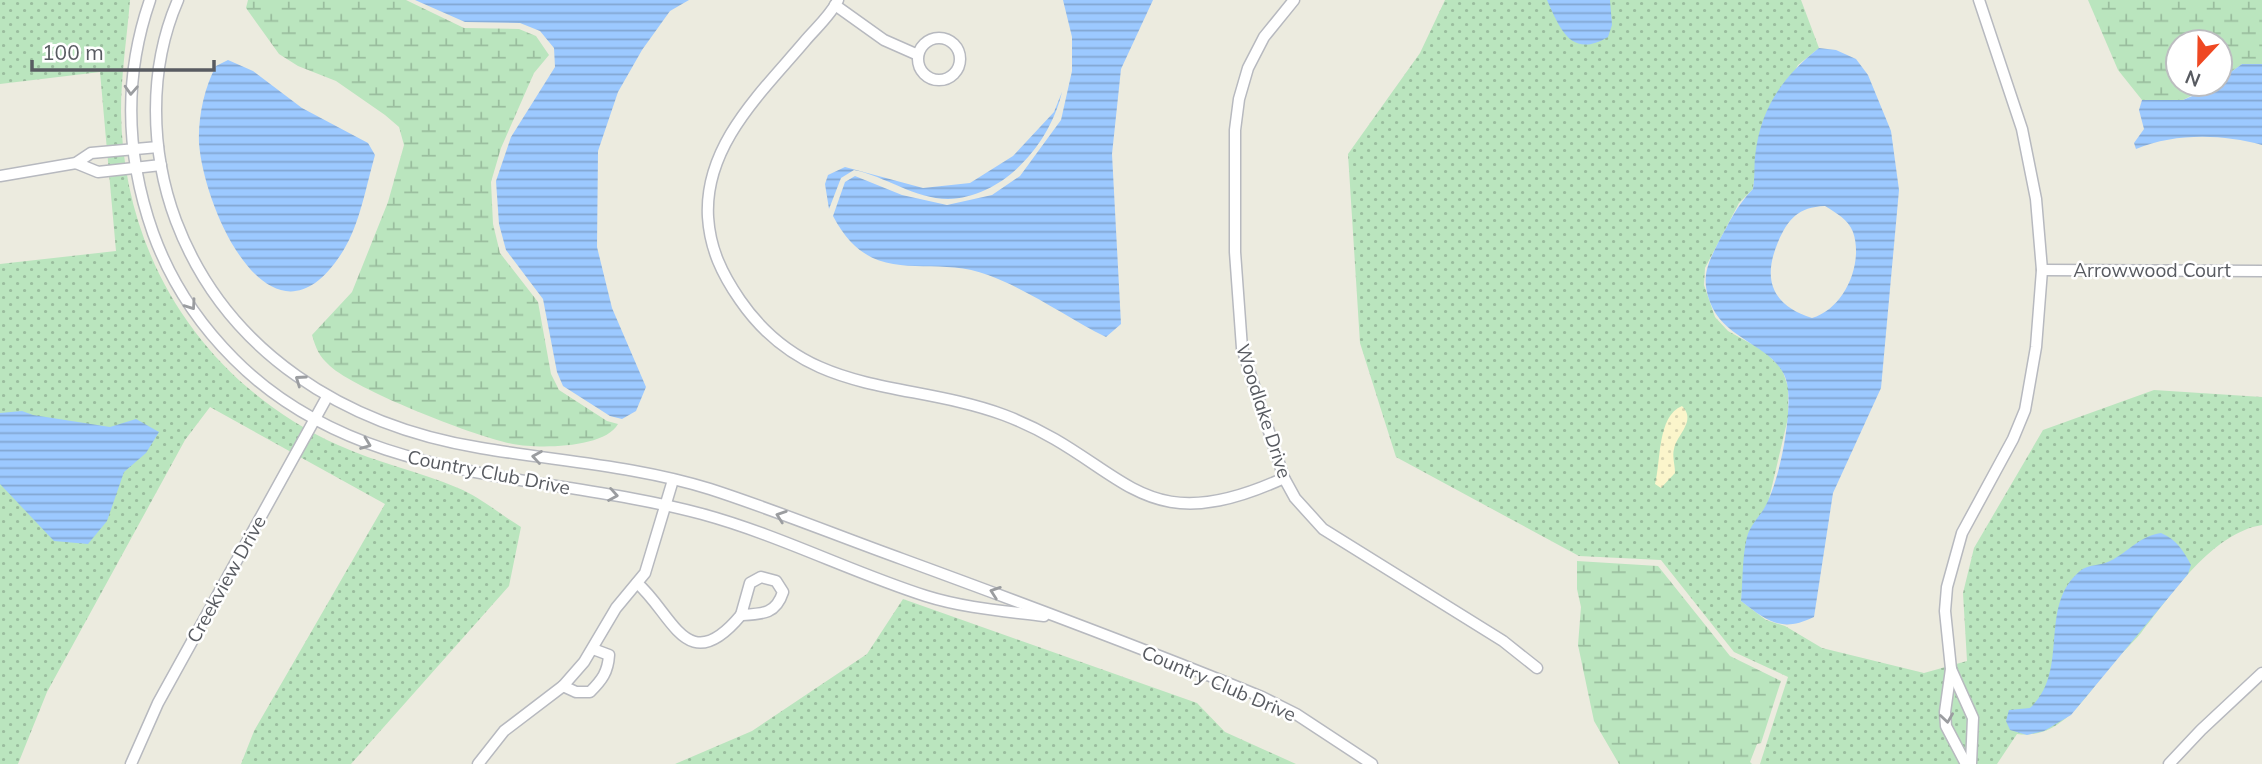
<svg xmlns="http://www.w3.org/2000/svg" width="2262" height="764" font-family="Mulish,sans-serif">
<defs>
<pattern id="grass-dots" width="8" height="8" patternUnits="userSpaceOnUse" patternTransform="scale(1.75)"><rect width="8" height="8" fill="#bae5be"/><path d="M2 2h.1M6 6h.1" fill="none" stroke="#9abd9e" stroke-width="1.8" stroke-linecap="round"/></pattern>
<pattern id="wetland-marsh" width="20" height="14" patternUnits="userSpaceOnUse" patternTransform="scale(1.75)"><rect width="20" height="14" fill="#bae5be"/><path d="M1 5h8M5 5V1M11 12h8M15 12V8" fill="none" stroke="#9abd9e"/></pattern>
<pattern id="sand-dots" width="8" height="8" patternUnits="userSpaceOnUse" patternTransform="scale(1.75)"><rect width="8" height="8" fill="#fbf5cb"/><path d="M2 2h.1M6 6h.1" fill="none" stroke="#d9d4b1" stroke-width="1.8" stroke-linecap="round"/></pattern>
<pattern id="water-rules" width="6" height="5" patternUnits="userSpaceOnUse" patternTransform="scale(1.75)"><rect width="6" height="5" fill="#9cc9ff"/><path d="M0 2.5h6" fill="none" stroke="#82a6d2"/></pattern>
</defs>
<rect width="100%" height="100%" fill="#ecebdf"/>
<g fill="url(#grass-dots)">
<path d="M 0,0 L 130,0 C 127,37 121,75 121,112 C 123,258 204,384 338,445 C 377,463 419,471 458,488 C 480,497 501,515 521,527 L 509,586 L 351,764 L 241,764 L 254,731 L 385,504 L 210,407 L 185,440 L 47,692 L 18,764 L 0,764 L 0,264 L 116,251 L 100,72 L 0,84 Z"/>
<path d="M 1445,0 L 1801,0 L 1819,48 L 1798,65 L 1759,142 L 1753,189 L 1739,203 L 1705,268 L 1704,285 L 1715,317 L 1728,331 L 1764,351 L 1782,369 L 1788,387 L 1788,418 L 1768,503 L 1748,534 L 1741,601 L 1766,620 L 1785,626 L 1822,648 L 1924,673 L 1967,661 L 1963,593 L 1974,548 L 2043,430 L 2154,390 L 2262,397 L 2262,525 C 2212,533 2171,595 2141,633 C 2131,645 2118,656 2108,669 C 2085,697 2061,740 2017,734 L 1997,764 L 1760,764 L 1788,677 L 1734,652 L 1661,560 L 1579,556 L 1396,457 L 1360,343 L 1348,154 L 1420,53 Z"/>
<path d="M 903,599 L 1197,703 L 1225,732 L 1296,764 L 675,764 L 752,731 L 867,654 Z"/>
</g>
<g fill="url(#wetland-marsh)">
<path d="M 248,0 L 406,0 L 464,28 L 519,29 L 536,36 L 549,55 L 534,73 L 501,148 L 491,182 L 493,224 L 500,253 L 538,302 L 551,374 L 559,390 L 607,421 L 618,424 C 605,448 539,449 513,444 C 476,437 356,390 330,366 C 319,356 316,349 312,335 L 352,292 L 388,202 L 404,145 L 399,127 L 385,115 L 336,81 L 298,66 L 279,54 L 246,8 Z"/>
<path d="M 2088,0 L 2262,0 L 2262,64 L 2242,64 L 2220,80 L 2220,42 L 2178,42 L 2178,84 L 2214,84 L 2183,100 L 2142,100 L 2118,70 Z"/>
<path d="M 1577,561 L 1658,566 L 1730,656 L 1781,681 L 1761,743 L 1757,744 L 1750,762 L 1752,764 L 1619,764 L 1594,721 L 1578,645 L 1581,607 L 1577,589 Z"/>
</g>
<path fill="url(#sand-dots)" d="M 1682,406 C 1697,421 1677,434 1674,449 C 1672,456 1675,465 1675,473 L 1661,488 L 1655,484 C 1661,462 1657,416 1682,406 Z"/>
<g fill="url(#water-rules)" fill-rule="evenodd">
<path d="M 415,0 L 689,0 L 670,11 L 642,50 L 618,92 L 598,151 L 597,247 L 612,308 L 646,387 L 636,411 L 622,419 L 610,416 L 563,386 L 557,372 L 543,299 L 506,250 L 499,224 L 496,181 L 511,137 L 555,67 L 554,48 L 540,31 L 520,23 L 465,22 Z"/>
<path d="M 1063,0 L 1153,0 L 1121,69 L 1112,154 L 1121,324 L 1106,337 C 1066,317 1031,291 988,275 C 928,252 873,292 833,216 L 845,182 L 855,176 L 902,195 L 947,205 L 992,195 L 1020,176 L 1061,120 L 1072,71 L 1072,37 Z"/>
<path d="M 1547,0 L 1610,0 L 1612,25 L 1608,37 C 1571,59 1560,29 1547,0 Z"/>
<path d="M 1819,48 L 1836,50 L 1856,59 L 1868,75 L 1891,131 L 1899,190 L 1881,388 L 1833,493 L 1814,617 C 1781,633 1767,621 1741,601 C 1743,580 1742,557 1747,537 C 1750,525 1761,515 1766,505 C 1780,478 1791,419 1788,390 C 1785,346 1725,344 1710,302 C 1701,278 1707,265 1718,243 C 1729,223 1737,205 1753,189 C 1755,178 1754,168 1755,157 C 1760,109 1782,77 1819,48 ZM 1825,206 C 1836,213 1848,219 1853,232 C 1864,264 1844,309 1812,318 C 1772,305 1762,280 1778,242 C 1788,219 1798,207 1825,206 Z"/>
<path d="M 228,60 L 253,71 L 302,108 L 368,143 L 375,155 C 366,186 360,224 343,251 C 273,364 204,211 199,143 C 198,118 204,88 216,66 Z"/>
<path d="M 2242,64 L 2262,64 L 2262,145 C 2222,134 2175,133 2136,149 L 2134,143 L 2144,129 L 2139,110 L 2142,100 L 2183,100 L 2220,84 L 2220,80 Z"/>
<path d="M 1062,92 C 1050,143 1005,197 948,199 C 915,199 885,176 854,170 L 841,178 L 829,209 L 825,184 L 828,175 L 845,167 L 923,188 L 970,183 L 1013,156 L 1054,112 Z"/>
<path d="M 22,411 L 33,415 L 110,427 L 136,419 L 159,432 L 146,453 L 124,472 L 107,521 L 88,544 L 54,541 L 0,484 L 0,413 Z"/>
<path d="M 2161,533 C 2177,540 2183,550 2191,565 L 2188,574 L 2071,715 L 2044,731 L 2027,735 L 2010,730 L 2006,721 L 2009,710 L 2030,708 C 2071,670 2037,607 2080,571 C 2088,564 2101,566 2110,561 C 2129,552 2139,536 2161,533 Z"/>
</g>
<g fill="none" stroke-linecap="round" stroke-linejoin="round">
<g stroke="#b7b9bf" stroke-width="13">
<g id="minor">
<path d="M 150,0 C 123,78 126,156 153,233 C 170,280 199,324 234,359 C 360,486 542,471 702,514 C 779,535 851,572 926,596 C 964,608 1005,611 1044,616"/>
<path d="M 178,0 C 148,69 150,151 176,221 C 226,353 346,426 481,448 C 557,461 637,466 710,489 C 775,510 838,536 902,559 C 1022,603 1143,648 1262,697 L 1296,714 L 1372,764"/>
<path d="M 838,0 C 831,15 816,28 805,41 C 762,92 704,145 708,217 C 710,249 722,274 740,300 C 808,399 906,379 1004,415 C 1126,461 1136,546 1284,478"/>
<path d="M 1294,0 L 1264,37 L 1248,68 L 1239,99 L 1235,130 L 1235,252 L 1242,348 L 1284,478 L 1295,498 L 1323,529 L 1503,641 L 1537,668"/>
<path d="M 835,5 L 884,40 L 918,55"/>
<circle cx="939" cy="59" r="21"/>
<path d="M 76,163 L 98,172 L 161,165"/>
<path d="M 0,176 L 76,163 L 91,153 L 158,147"/>
<path d="M 2042,270 L 2262,271"/>
<path d="M 761,577 L 776,581 L 783,592 C 776,614 763,614 741,615 L 750,583 Z"/>
<path d="M 637,583 C 673,614 687,680 741,615"/>
<path d="M 1951,669 L 1973,718 L 1971,764"/>
<path d="M 563,686 L 584,662 L 616,608 L 645,573 L 673,480"/>
<path d="M 131,764 L 158,703 L 327,397"/>
<path d="M 478,764 L 504,731 L 563,686 L 576,692 L 590,692 C 602,680 608,672 609,655 L 593,649"/>
<path d="M 1966,764 L 1946,726 L 1945,712 L 1951,669 L 1945,611 L 1947,587 L 1962,533 L 2013,439 L 2025,410 L 2036,347 L 2042,270 L 2036,199 L 2022,129 L 1979,0"/>
<path d="M 2169,764 L 2201,730 L 2262,673"/>
</g>
</g>
<use href="#minor" stroke="#fff" stroke-width="10"/>
</g>
<defs><path id="oneway-chevron" d="M-2-3.5L2.5 0L-2 3.5" fill="none" stroke-width="1.6" stroke-linecap="round" stroke-linejoin="round" transform="scale(1.75)"/></defs>
<g stroke="#9b9da0">
<use href="#oneway-chevron" transform="translate(131 90) rotate(93)"/>
<use href="#oneway-chevron" transform="translate(191 305) rotate(55)"/>
<use href="#oneway-chevron" transform="translate(300 380) rotate(-145)"/>
<use href="#oneway-chevron" transform="translate(366 444) rotate(21)"/>
<use href="#oneway-chevron" transform="translate(537 457) rotate(-171)"/>
<use href="#oneway-chevron" transform="translate(613 495) rotate(10)"/>
<use href="#oneway-chevron" transform="translate(781 516) rotate(-161)"/>
<use href="#oneway-chevron" transform="translate(995 592) rotate(-161)"/>
<use href="#oneway-chevron" transform="translate(1947 718) rotate(82)"/>
</g>
<g text-anchor="middle" dominant-baseline="central" stroke-width="5" stroke-linejoin="round" paint-order="stroke">
<g font-size="19" fill="#585b61" stroke="#fff">
<text x="2152" y="270">Arrowwood Court</text>
<text transform="translate(1264 411) rotate(72)">Woodlake Drive</text>
<text transform="translate(489 472) rotate(11)">Country Club Drive</text>
<text transform="translate(226 579) rotate(-61)">Creekview Drive</text>
<text transform="translate(1219 683) rotate(23)">Country Club Drive</text>
</g>
</g>
<g transform="translate(2199 63) rotate(202)"><circle r="33" fill="#ffffff" stroke="#bcbdc0" stroke-width="2"/>
<path d="M0-5L12 26L0 18L-12 26Z" fill="#ef4822"/>
<text y="-10" font-size="19" font-weight="bold" text-anchor="middle" fill="#585b61">N</text>
</g>
<path d="M32 60v10h182v-10" fill="none" stroke="#585b61" stroke-width="3.5"/>
<text x="42" y="60" font-size="21" fill="#585b61" stroke="#ffffff" stroke-width="5" paint-order="stroke">100 m</text>
</svg>
